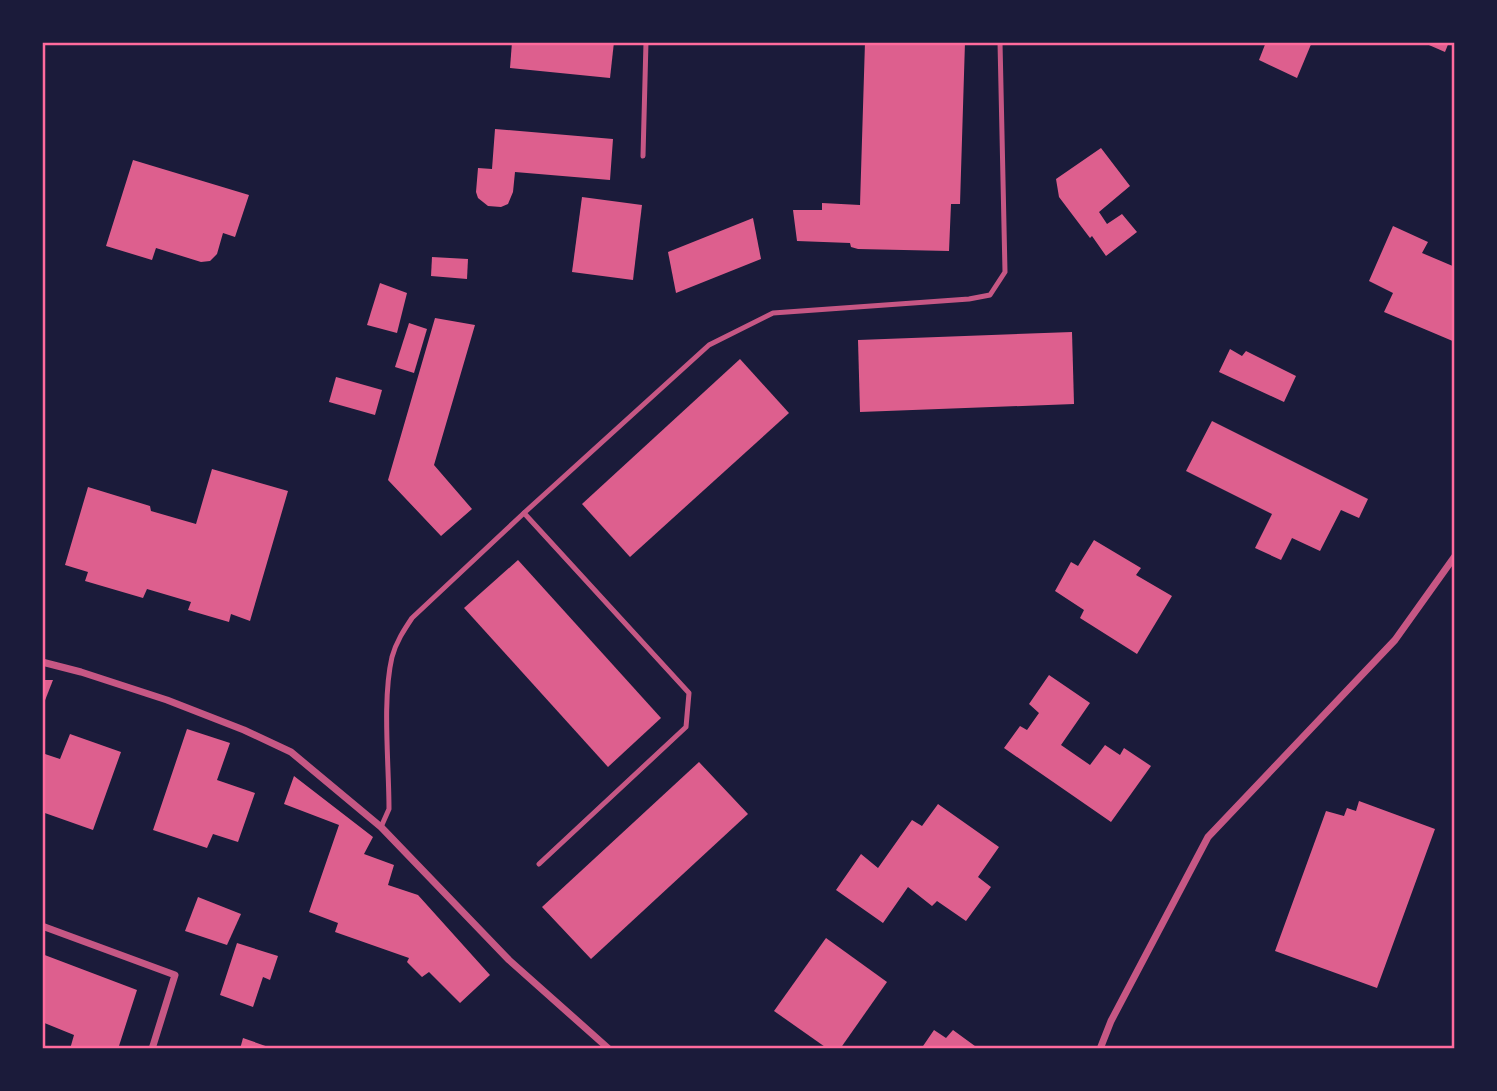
<svg xmlns="http://www.w3.org/2000/svg" width="1497" height="1091" font-family="'Work Sans',sans-serif">
<rect width="100%" height="100%" fill="#1b1b3a"/>
<g fill="#dd5f8e">
<path d="M 512,42 L 614,42 L 610,78 L 510,68 Z"/>
<path d="M 865,42 L 965,42 L 960,204 L 951,204 L 949,251 L 858,249 L 851,247 L 850,243 L 797,241 L 793,210 L 822,210 L 822,203 L 860,205 Z"/>
<path d="M 1266,42 L 1312,42 L 1297,78 L 1259,60 Z"/>
<path d="M 1422,42 L 1449,42 L 1445,52 Z"/>
<path d="M 495,129 L 613,139 L 610,180 L 515,172 L 513,192 L 508,204 L 501,207 L 488,206 L 478,198 L 476,192 L 478,168 L 492,169 Z"/>
<path d="M 1101,148 L 1130,186 L 1099,212 L 1107,224 L 1122,214 L 1137,232 L 1106,256 L 1092,236 L 1090,238 L 1059,197 L 1056,179 Z"/>
<path d="M 133,160 L 249,195 L 235,237 L 223,233 L 217,254 L 210,261 L 201,262 L 156,248 L 152,260 L 106,246 Z"/>
<path d="M 582,197 L 642,205 L 633,280 L 572,272 Z"/>
<path d="M 753,218 L 761,259 L 676,293 L 668,252 Z"/>
<path d="M 1393,226 L 1428,242 L 1422,253 L 1455,267 L 1455,342 L 1384,312 L 1393,293 L 1369,281 Z"/>
<path d="M 432,257 L 468,259 L 467,279 L 431,276 Z"/>
<path d="M 380,283 L 407,293 L 397,333 L 367,325 Z"/>
<path d="M 435,318 L 475,325 L 434,465 L 472,509 L 441,536 L 388,480 Z"/>
<path d="M 409,323 L 427,329 L 414,373 L 395,367 Z"/>
<path d="M 1072,332 L 1074,404 L 860,412 L 858,340 Z"/>
<path d="M 1230,349 L 1242,356 L 1246,351 L 1296,376 L 1284,402 L 1219,372 Z"/>
<path d="M 740,359 L 789,413 L 630,557 L 582,504 Z"/>
<path d="M 336,377 L 382,390 L 375,415 L 329,402 Z"/>
<path d="M 1212,421 L 1368,499 L 1359,518 L 1341,510 L 1320,551 L 1292,538 L 1281,560 L 1255,548 L 1272,514 L 1186,471 Z"/>
<path d="M 212,469 L 288,491 L 250,621 L 231,614 L 229,622 L 188,610 L 191,602 L 147,589 L 143,598 L 85,581 L 88,572 L 65,565 L 88,487 L 150,506 L 151,511 L 196,524 Z"/>
<path d="M 1094,540 L 1141,568 L 1136,575 L 1172,596 L 1137,654 L 1080,618 L 1084,610 L 1055,591 L 1071,562 L 1078,566 Z"/>
<path d="M 518,560 L 661,718 L 608,767 L 464,608 Z"/>
<path d="M 1049,675 L 1090,703 L 1061,745 L 1090,765 L 1105,745 L 1120,755 L 1124,748 L 1151,766 L 1111,822 L 1004,748 L 1020,726 L 1027,730 L 1039,713 L 1029,704 Z"/>
<path d="M 42,680 L 53,680 L 42,708 Z"/>
<path d="M 187,729 L 230,743 L 217,780 L 255,793 L 238,842 L 213,834 L 207,848 L 153,830 Z"/>
<path d="M 70,734 L 121,752 L 93,830 L 42,812 L 42,753 L 60,759 Z"/>
<path d="M 699,762 L 748,814 L 591,959 L 542,907 Z"/>
<path d="M 294,776 L 373,837 L 364,854 L 394,865 L 388,885 L 418,895 L 490,975 L 460,1003 L 429,972 L 422,977 L 407,962 L 409,958 L 335,932 L 338,923 L 309,912 L 339,825 L 284,804 Z"/>
<path d="M 1359,801 L 1435,829 L 1377,988 L 1275,951 L 1326,811 L 1344,816 L 1347,808 L 1356,811 Z"/>
<path d="M 938,804 L 999,847 L 978,877 L 991,887 L 966,921 L 937,901 L 932,906 L 908,887 L 883,923 L 836,890 L 861,854 L 878,868 L 912,820 L 922,826 Z"/>
<path d="M 198,897 L 241,914 L 227,945 L 185,931 Z"/>
<path d="M 826,938 L 887,982 L 840,1049 L 828,1049 L 774,1011 Z"/>
<path d="M 237,943 L 278,956 L 270,980 L 263,977 L 253,1007 L 220,995 Z"/>
<path d="M 42,954 L 137,990 L 118,1049 L 70,1049 L 74,1035 L 42,1022 Z"/>
<path d="M 934,1030 L 946,1038 L 953,1030 L 979,1049 L 921,1049 Z"/>
<path d="M 243,1038 L 274,1049 L 240,1049 Z"/>
</g>
<g fill="none" stroke-linecap="round" stroke-linejoin="round">
<g stroke="#c65784" stroke-width="5">
<path d="M 643,156 L 646,42"/>
<path d="M 524,513 L 689,693 L 686,727 L 539,864"/>
<path d="M 381,827 L 389,809 C 389,764 382,700 392,657 C 396,642 404,630 412,618 L 524,513 L 709,345 L 773,313 L 969,299 L 990,295 L 1005,272 L 1000,42"/>
</g>
<g stroke="#c65784" stroke-width="7">
<path d="M 42,662 L 81,672 L 167,700 L 244,730 L 291,752 L 381,827 L 509,960 L 609,1049"/>
<path d="M 42,926 L 175,975 L 152,1049"/>
<path d="M 1100,1049 L 1111,1021 L 1208,837 L 1395,640 L 1455,556"/>
</g>
</g>
<rect width="1497" height="1091" fill="none" stroke="#1b1b3a" stroke-width="88"/>
<rect x="44" y="44" width="1409" height="1003" fill="none" stroke="#ff6b9d" stroke-width="2.5"/>
</svg>
